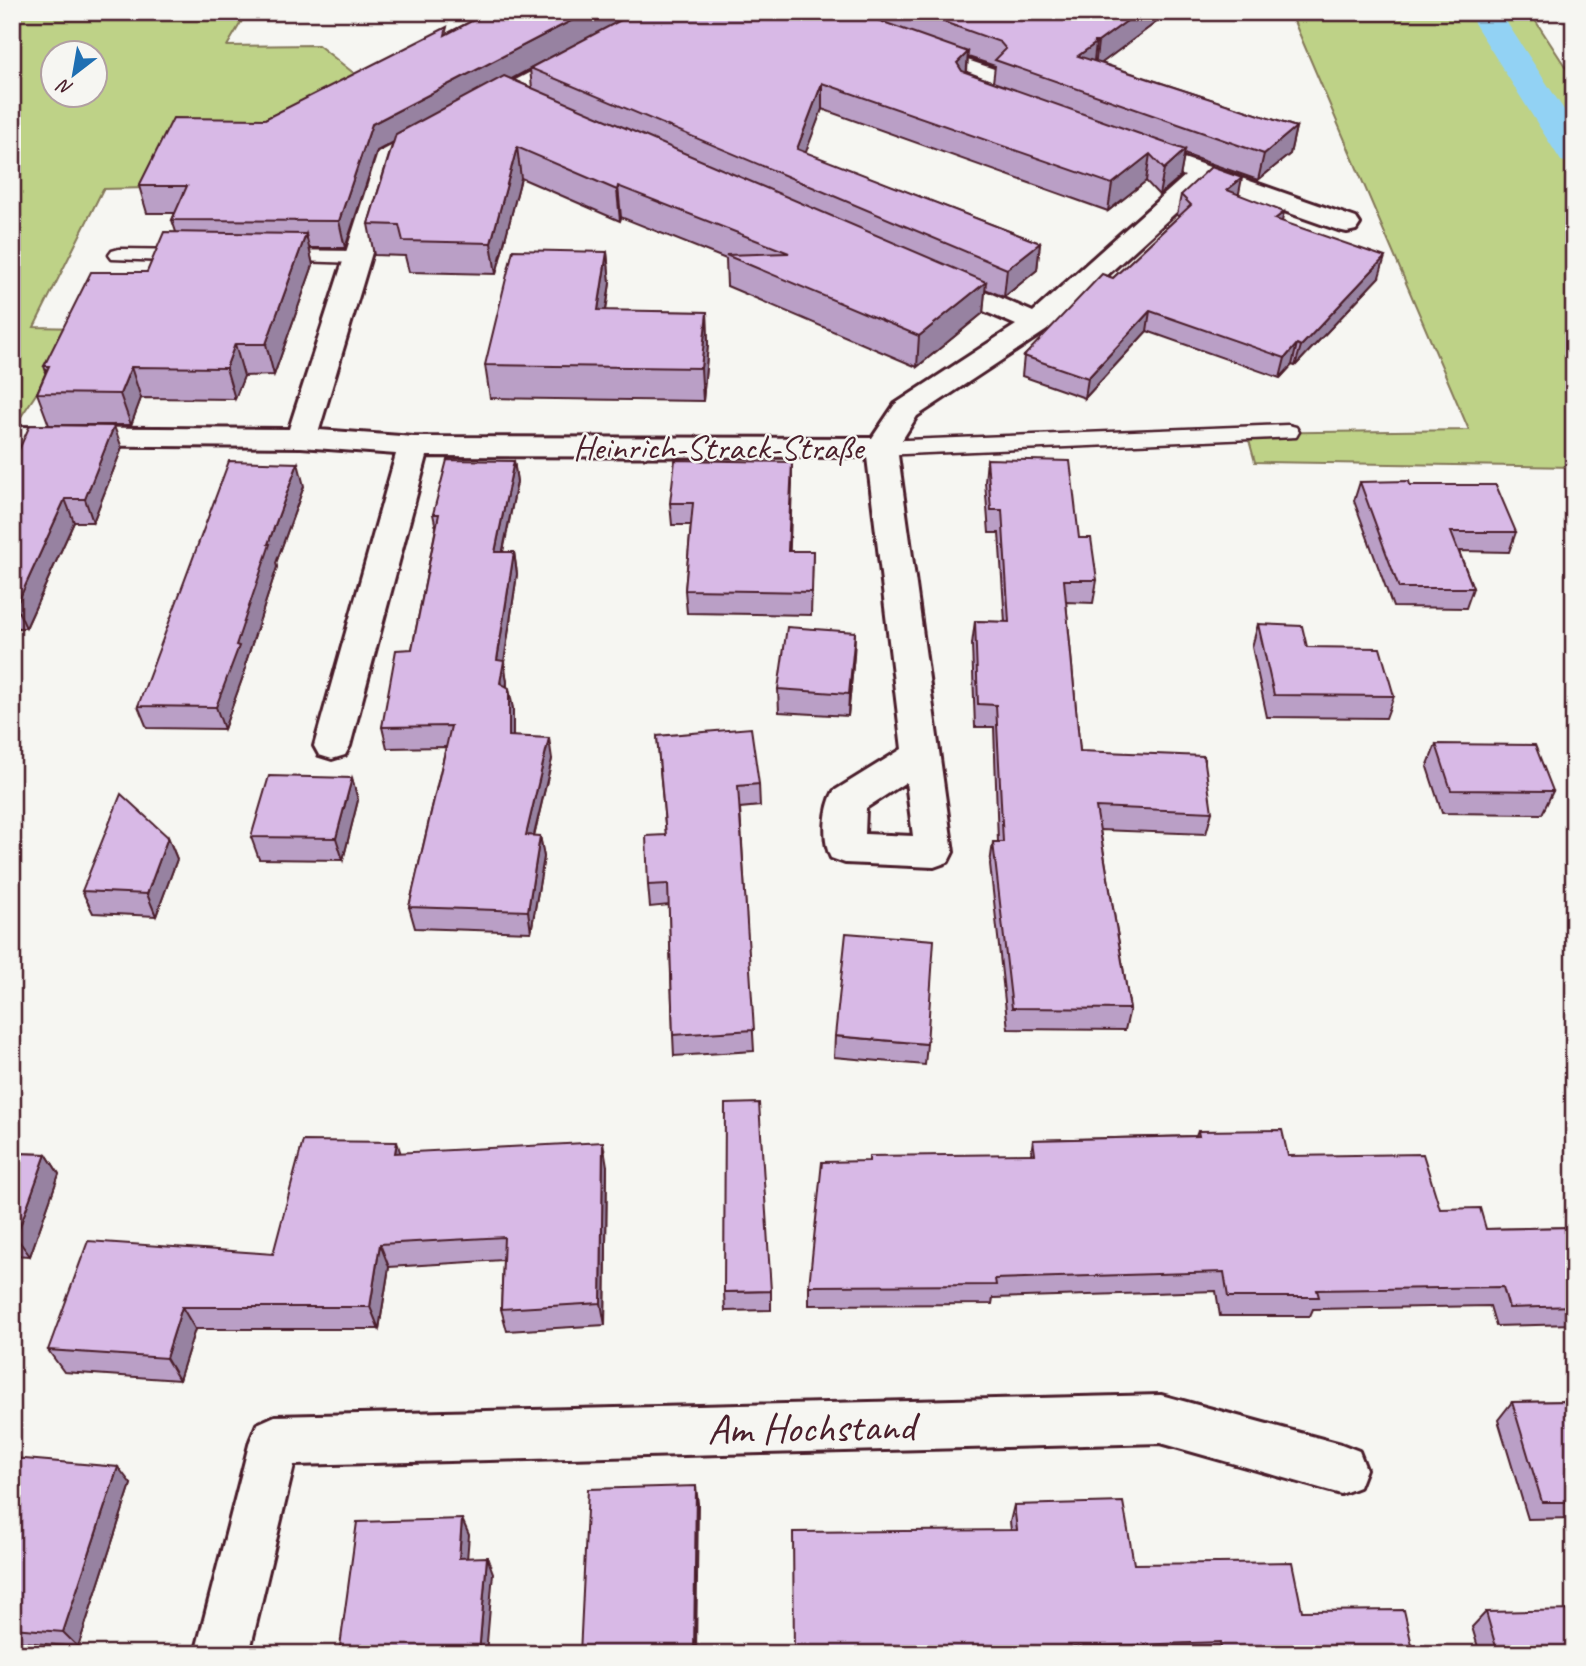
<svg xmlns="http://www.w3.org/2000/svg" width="1586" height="1666" font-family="Caveat,sans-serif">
<rect width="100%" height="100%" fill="#f6f6f2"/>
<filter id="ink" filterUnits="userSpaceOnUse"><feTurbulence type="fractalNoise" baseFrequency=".0143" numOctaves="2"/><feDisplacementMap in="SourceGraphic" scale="14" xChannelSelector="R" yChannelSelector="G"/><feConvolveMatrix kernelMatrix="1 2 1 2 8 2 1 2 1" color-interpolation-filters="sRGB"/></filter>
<g filter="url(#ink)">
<g fill="#bed287" stroke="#847859" stroke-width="2" fill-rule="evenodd">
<path d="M 12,12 L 246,14 L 227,46 L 318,45 L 360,78 L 148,188 L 103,189 L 34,327 L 80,328 L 18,421 L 12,422 ZM 52,52 L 94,52 L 94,94 L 52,94 Z"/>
<path d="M 1290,12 L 1574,12 L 1574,15 L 1533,17 L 1574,80 L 1574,467 L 1255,462 L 1247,433 L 1469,430 Z"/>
</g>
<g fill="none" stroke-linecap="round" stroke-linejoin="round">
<path fill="#92d2f4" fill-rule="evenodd" d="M 1467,12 L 1500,12 L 1574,125 L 1574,164 L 1561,161 Z"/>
<g stroke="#4a1f2b" stroke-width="5">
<g id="lane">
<path d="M 119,249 L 193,250 L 200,252 L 203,256 L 200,260 L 193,262 L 112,259 L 109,255 L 112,251 Z"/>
<path d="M 275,250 L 357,251 L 364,253 L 367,257 L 364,261 L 357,263 L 268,260 L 265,256 L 268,252 Z"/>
<path d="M 1288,425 L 1296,427 L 1299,432 L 1296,437 L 881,455 L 873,453 L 870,448 L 873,443 L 881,441 Z"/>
</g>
</g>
<g stroke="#4a1f2b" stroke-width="6">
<g id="street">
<path d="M 644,12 L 673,12 L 670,17 L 399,162 L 319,430 L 414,437 L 872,438 L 895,404 L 1016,325 L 926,286 L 922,280 L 926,274 L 936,272 L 946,274 L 1033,312 L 1185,176 L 1123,153 L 1119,148 L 1123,143 L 1132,140 L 1356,218 L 1360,224 L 1356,230 L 1347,232 L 1338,230 L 1207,184 L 1047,330 L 917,416 L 897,448 L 953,852 L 948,862 L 934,867 L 845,863 L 831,858 C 822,841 824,808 834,791 L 902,749 L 867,457 L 427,456 L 350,746 L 345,755 L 332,759 L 319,755 L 314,746 L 396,454 L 301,447 L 12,445 L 12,427 L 289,429 L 378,153 ZM 906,782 L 913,836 L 865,834 L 866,808 Z"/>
<path d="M 917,43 L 997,70 L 1001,75 L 988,87 L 1012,96 L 1015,101 L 1012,106 L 1003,108 L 961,94 L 958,89 L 971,77 L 909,55 L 905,50 L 909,45 Z"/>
<path d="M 1161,1395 L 1341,1444 L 1359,1451 L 1366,1469 L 1359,1487 L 1341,1494 L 1161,1443 L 294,1465 L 249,1654 L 195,1654 L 250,1441 L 257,1424 L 275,1416 Z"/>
</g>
</g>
<use href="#lane" fill="#f6f6f2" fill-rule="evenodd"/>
<use href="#street" fill="#f6f6f2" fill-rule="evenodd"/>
</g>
<g fill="#ba9fc6" stroke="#4a1f2b" stroke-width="2" fill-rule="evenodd">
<path d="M 489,12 L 1170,12 L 1101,63 L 1296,127 L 1290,154 L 1258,180 L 1184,154 L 1180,177 L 1159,195 L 1146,181 L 1108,211 L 822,109 L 805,153 L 1040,243 L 1037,270 L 1004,297 L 985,289 L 983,313 L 917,367 L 727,286 L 726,259 L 621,217 L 620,221 L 521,178 L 496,274 L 409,272 L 405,256 L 374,255 L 368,224 L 393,142 L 377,151 L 345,248 L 309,248 L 313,265 L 274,375 L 244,376 L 235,399 L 141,398 L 131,425 L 49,425 L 37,393 L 46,372 L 44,366 L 147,272 L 176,232 L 172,220 L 175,213 L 147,213 L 139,186 L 265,119 L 448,33 ZM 968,57 L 995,66 L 993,82 L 967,72 ZM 530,69 L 532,88 L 511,79 Z"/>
<path d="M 1181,195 L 1239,195 L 1282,222 L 1379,277 L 1295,366 L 1292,365 L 1280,378 L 1147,331 L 1085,398 L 1022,376 L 1024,356 L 1113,278 L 1179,216 L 1177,215 Z"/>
<path d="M 607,252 L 610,283 L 606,311 L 707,312 L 708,344 L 703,401 L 490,398 L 485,365 Z"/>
<path d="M 122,448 L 93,522 L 74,522 L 26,628 L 12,628 L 12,465 Z"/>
<path d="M 987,459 L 1079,538 L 1097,580 L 1093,603 L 1066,602 L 1080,751 L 1212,812 L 1206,834 L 1100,830 L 1130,1009 L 1125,1030 L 1008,1029 L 990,864 L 993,842 L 998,842 L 994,727 L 975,727 L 972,644 L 975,621 L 1005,622 L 999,533 L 989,533 L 985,482 Z"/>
<path d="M 514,461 L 517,482 L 503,552 L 514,552 L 517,574 L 504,662 L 507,682 L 507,686 L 513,709 L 513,736 L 552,759 L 534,836 L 540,836 L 544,857 L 531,932 L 415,928 L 409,907 L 446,747 L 387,748 L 382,727 L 412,649 L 436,528 L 433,514 Z"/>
<path d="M 792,462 L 789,551 L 813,551 L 811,615 L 687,613 L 685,590 L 691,525 L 672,525 L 670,503 Z"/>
<path d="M 1360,482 L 1516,532 L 1509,552 L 1459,551 L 1473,588 L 1466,608 L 1393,607 L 1354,501 Z"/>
<path d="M 304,486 L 276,563 L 277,567 L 245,665 L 246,668 L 224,729 L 147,728 L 138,706 Z"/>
<path d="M 1258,624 L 1307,647 L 1394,696 L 1386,718 L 1267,717 L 1252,647 Z"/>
<path d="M 855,632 L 854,655 L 848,716 L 779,712 L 778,689 Z"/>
<path d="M 657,736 L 759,784 L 760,806 L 740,808 L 754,1051 L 674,1056 L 673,1035 L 669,905 L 650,907 L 648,885 L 666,835 Z"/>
<path d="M 1436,744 L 1553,791 L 1542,814 L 1442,813 L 1427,767 Z"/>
<path d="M 352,778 L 358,800 L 343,860 L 259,859 L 251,837 Z"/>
<path d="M 168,837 L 177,859 L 156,916 L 93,913 L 82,891 Z"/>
<path d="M 835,1036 L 927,1044 L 925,1065 L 834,1057 Z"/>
<path d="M 1198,1131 L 1288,1156 L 1440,1209 L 1486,1229 L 1574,1227 L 1574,1324 L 1496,1326 L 1490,1306 L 1313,1309 L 1310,1316 L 1220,1316 L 1216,1291 L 993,1298 L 992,1304 L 809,1305 L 809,1286 L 869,1161 L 1031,1154 L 1033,1140 L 1196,1136 Z"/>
<path d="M 12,1153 L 46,1154 L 59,1174 L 30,1256 L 12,1255 Z"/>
<path d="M 401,1153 L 607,1166 L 605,1325 L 507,1331 L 501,1309 L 503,1260 L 389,1267 L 379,1329 L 195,1329 L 179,1380 L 64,1372 L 48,1350 L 273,1254 Z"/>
<path d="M 771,1291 L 771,1310 L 725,1311 L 724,1292 Z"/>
<path d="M 1574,1401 L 1574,1518 L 1528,1519 L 1498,1420 L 1512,1402 Z"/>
<path d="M 12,1460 L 131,1484 L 78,1647 L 12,1641 Z"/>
<path d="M 1014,1505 L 1134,1564 L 1302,1611 L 1414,1654 L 794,1654 L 1011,1530 L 1010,1522 Z"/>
<path d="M 1486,1612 L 1574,1654 L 1480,1654 L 1472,1627 Z"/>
</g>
<g fill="#9782a1" stroke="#4a1f2b" stroke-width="2">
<path d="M 588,12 L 638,12 L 530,68 L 530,69 L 377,151 L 345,248 L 339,221 L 372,124 Z"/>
<path d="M 1139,12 L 1170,12 L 1095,68 L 1098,42 Z"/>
<path d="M 1096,43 L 1093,69 L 1078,56 Z"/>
<path d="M 968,52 L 966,78 L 957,63 Z"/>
<path d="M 822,83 L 822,109 L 797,176 L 797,149 Z"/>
<path d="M 1296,127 L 1290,154 L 1258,180 L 1264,154 Z"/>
<path d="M 517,147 L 521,178 L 496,274 L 491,243 Z"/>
<path d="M 1185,150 L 1180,177 L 1159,195 L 1164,169 Z"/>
<path d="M 1150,154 L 1146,181 L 1108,211 L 1112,184 Z"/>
<path d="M 1242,178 L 1238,198 L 1227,190 Z"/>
<path d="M 618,186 L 621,217 L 620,221 L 617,190 Z"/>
<path d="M 1284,212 L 1280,231 L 1275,219 Z"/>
<path d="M 306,234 L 313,265 L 274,375 L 266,344 Z"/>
<path d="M 1040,243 L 1037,270 L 1004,297 L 1007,269 Z"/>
<path d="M 607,252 L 610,283 L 601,342 L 598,310 Z"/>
<path d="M 1385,257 L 1379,277 L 1295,366 L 1301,346 Z"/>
<path d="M 986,282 L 983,313 L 917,367 L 919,336 Z"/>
<path d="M 1150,311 L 1147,331 L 1085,398 L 1088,378 Z"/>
<path d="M 707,312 L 708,344 L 703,401 L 701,368 Z"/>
<path d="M 235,344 L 244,376 L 235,399 L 226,368 Z"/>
<path d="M 1297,344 L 1292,365 L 1280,378 L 1285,358 Z"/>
<path d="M 131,367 L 141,398 L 131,425 L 120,394 Z"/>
<path d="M 114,426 L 122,448 L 93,522 L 85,499 Z"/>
<path d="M 514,461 L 517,482 L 498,574 L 495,552 Z"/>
<path d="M 792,462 L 792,484 L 789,574 L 788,551 Z"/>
<path d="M 298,463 L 304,486 L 276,563 L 277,567 L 245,665 L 246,668 L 224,729 L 216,707 L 268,544 Z"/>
<path d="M 65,499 L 74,522 L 26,628 L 16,606 Z"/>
<path d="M 514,552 L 517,574 L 504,662 L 507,682 L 504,704 L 497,660 Z"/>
<path d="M 855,632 L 854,655 L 848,716 L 849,694 Z"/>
<path d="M 509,688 L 513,709 L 513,757 L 509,736 Z"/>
<path d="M 549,738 L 552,759 L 529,856 L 526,835 Z"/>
<path d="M 352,778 L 358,800 L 343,860 L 336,838 Z"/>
<path d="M 540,836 L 544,857 L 531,932 L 528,911 Z"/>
<path d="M 168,837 L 177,859 L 156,916 L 147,894 Z"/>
<path d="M 397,1142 L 405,1166 L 395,1153 Z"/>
<path d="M 603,1142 L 607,1166 L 605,1325 L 601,1303 Z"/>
<path d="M 46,1154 L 59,1174 L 30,1256 L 16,1237 Z"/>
<path d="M 380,1244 L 389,1267 L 379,1329 L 370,1307 Z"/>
<path d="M 182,1307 L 195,1329 L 179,1380 L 166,1358 Z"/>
<path d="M 118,1467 L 131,1484 L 78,1647 L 63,1632 Z"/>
<path d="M 696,1486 L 698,1503 L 696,1654 L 694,1654 Z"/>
<path d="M 462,1519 L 469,1535 L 466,1573 L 459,1558 Z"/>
<path d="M 487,1557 L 493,1573 L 486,1654 L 479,1654 Z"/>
</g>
<g fill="#d8b9e6" stroke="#4a1f2b" stroke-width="2">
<path d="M 489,12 L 588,12 L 372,124 L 339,221 L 172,220 L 187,186 L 139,186 L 173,118 L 265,119 L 447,27 L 445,35 Z"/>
<path d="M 636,12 L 855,12 L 968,52 L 957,63 L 962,71 L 1185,150 L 1164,169 L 1150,154 L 1112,184 L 822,83 L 797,149 L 1040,243 L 1007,269 L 530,68 Z"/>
<path d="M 916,12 L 1139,12 L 1098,42 L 1093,42 L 1096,43 L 1078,56 L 1296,127 L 1264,154 L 995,60 L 1006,49 L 1000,42 Z"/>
<path d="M 504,76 L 986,282 L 919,336 L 726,255 L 789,253 L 618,186 L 617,190 L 517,147 L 491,243 L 403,241 L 399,225 L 368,224 L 396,134 Z"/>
<path d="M 1211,167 L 1242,178 L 1227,190 L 1284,212 L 1275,219 L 1385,257 L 1301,346 L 1297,344 L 1285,358 L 1150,311 L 1088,378 L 1024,356 L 1102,274 L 1113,278 L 1191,205 L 1181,195 Z"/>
<path d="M 164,232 L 306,234 L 266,344 L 235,344 L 226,368 L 131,367 L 120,394 L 37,393 L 49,366 L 44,366 L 91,272 L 147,272 Z"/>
<path d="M 513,250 L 607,252 L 598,310 L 707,312 L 701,368 L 485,365 Z"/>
<path d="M 30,425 L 114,426 L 85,499 L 65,499 L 16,606 L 12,606 L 12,465 Z"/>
<path d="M 987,459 L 1070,461 L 1079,538 L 1091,538 L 1097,580 L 1064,580 L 1080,751 L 1204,756 L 1212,812 L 1096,807 L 1130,1009 L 1012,1008 L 993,842 L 1003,842 L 996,705 L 978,704 L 975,621 L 1009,622 L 1002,510 L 991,510 Z"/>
<path d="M 447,460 L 514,461 L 495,552 L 514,552 L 497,660 L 504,661 L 500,683 L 509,688 L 509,736 L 549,738 L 526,835 L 540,836 L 528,911 L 409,907 L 451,726 L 382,727 L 396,650 L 412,649 L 439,514 L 433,514 Z"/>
<path d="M 675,460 L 792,462 L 788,551 L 813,551 L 812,592 L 685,590 L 693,503 L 670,503 Z"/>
<path d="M 229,461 L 298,463 L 268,544 L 270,544 L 236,645 L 239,646 L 216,707 L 138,706 Z"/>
<path d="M 1409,481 L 1410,485 L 1496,485 L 1516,532 L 1451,532 L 1473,588 L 1399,588 L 1360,482 Z"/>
<path d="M 1258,624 L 1302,626 L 1307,647 L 1380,648 L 1394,696 L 1274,695 Z"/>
<path d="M 787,627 L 855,632 L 849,694 L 778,689 Z"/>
<path d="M 751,728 L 759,784 L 738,786 L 754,1030 L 673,1035 L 668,884 L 648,885 L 646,836 L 666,835 L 657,736 Z"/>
<path d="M 1436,744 L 1535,745 L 1553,791 L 1451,790 Z"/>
<path d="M 269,776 L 352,778 L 336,838 L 251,837 Z"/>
<path d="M 121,794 L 168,837 L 147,894 L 82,891 Z"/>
<path d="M 846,933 L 934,940 L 927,1044 L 835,1036 Z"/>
<path d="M 759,1103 L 771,1291 L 724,1292 L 725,1104 Z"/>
<path d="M 1282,1130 L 1288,1156 L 1423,1154 L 1440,1209 L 1480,1208 L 1486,1229 L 1574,1227 L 1574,1306 L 1509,1308 L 1503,1287 L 1317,1290 L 1319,1297 L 1228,1297 L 1224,1272 L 995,1279 L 996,1285 L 809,1286 L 822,1162 L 869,1161 L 869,1156 L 1035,1154 L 1033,1140 L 1199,1136 L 1198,1131 Z"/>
<path d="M 303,1141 L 397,1142 L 395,1153 L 603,1142 L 601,1303 L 501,1309 L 504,1237 L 380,1244 L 370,1307 L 182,1307 L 166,1358 L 48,1350 L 88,1241 L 273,1254 Z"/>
<path d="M 12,1153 L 46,1154 L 16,1237 L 12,1237 Z"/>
<path d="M 1574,1401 L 1574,1502 L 1542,1502 L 1512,1402 Z"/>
<path d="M 13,1458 L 118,1467 L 63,1632 L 12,1628 Z"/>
<path d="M 696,1486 L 694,1654 L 580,1654 L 588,1489 Z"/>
<path d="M 1123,1502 L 1134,1564 L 1292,1562 L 1302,1611 L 1404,1610 L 1414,1654 L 1222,1654 L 1220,1642 L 954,1651 L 954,1654 L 794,1654 L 793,1532 L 1017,1530 L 1014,1505 Z"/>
<path d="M 462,1519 L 459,1558 L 487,1557 L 479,1654 L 339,1654 L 357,1522 Z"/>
<path d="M 1574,1610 L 1574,1654 L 1498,1654 L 1486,1612 Z"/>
</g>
</g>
<g text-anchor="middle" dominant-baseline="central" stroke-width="5" stroke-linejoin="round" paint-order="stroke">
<g font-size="35" fill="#4a1f2b" stroke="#f6f6f2">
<text x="718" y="447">Heinrich-Strack-Straße</text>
</g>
<g font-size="42" fill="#4a1f2b" stroke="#f6f6f2">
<text transform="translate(811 1428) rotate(-1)">Am Hochstand</text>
</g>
</g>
<rect width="1586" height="1666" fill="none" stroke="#f6f6f2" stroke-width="42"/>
<rect x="21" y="21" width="1544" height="1624" fill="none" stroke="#4a1f2b" stroke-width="2.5" filter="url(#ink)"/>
<g transform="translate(74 74) rotate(211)"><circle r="33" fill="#f6f6f2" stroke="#b1a0a2" stroke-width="2"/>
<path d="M0-5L12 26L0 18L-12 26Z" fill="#1f6fb2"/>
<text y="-10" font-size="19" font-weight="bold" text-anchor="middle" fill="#4a1f2b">N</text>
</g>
</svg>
